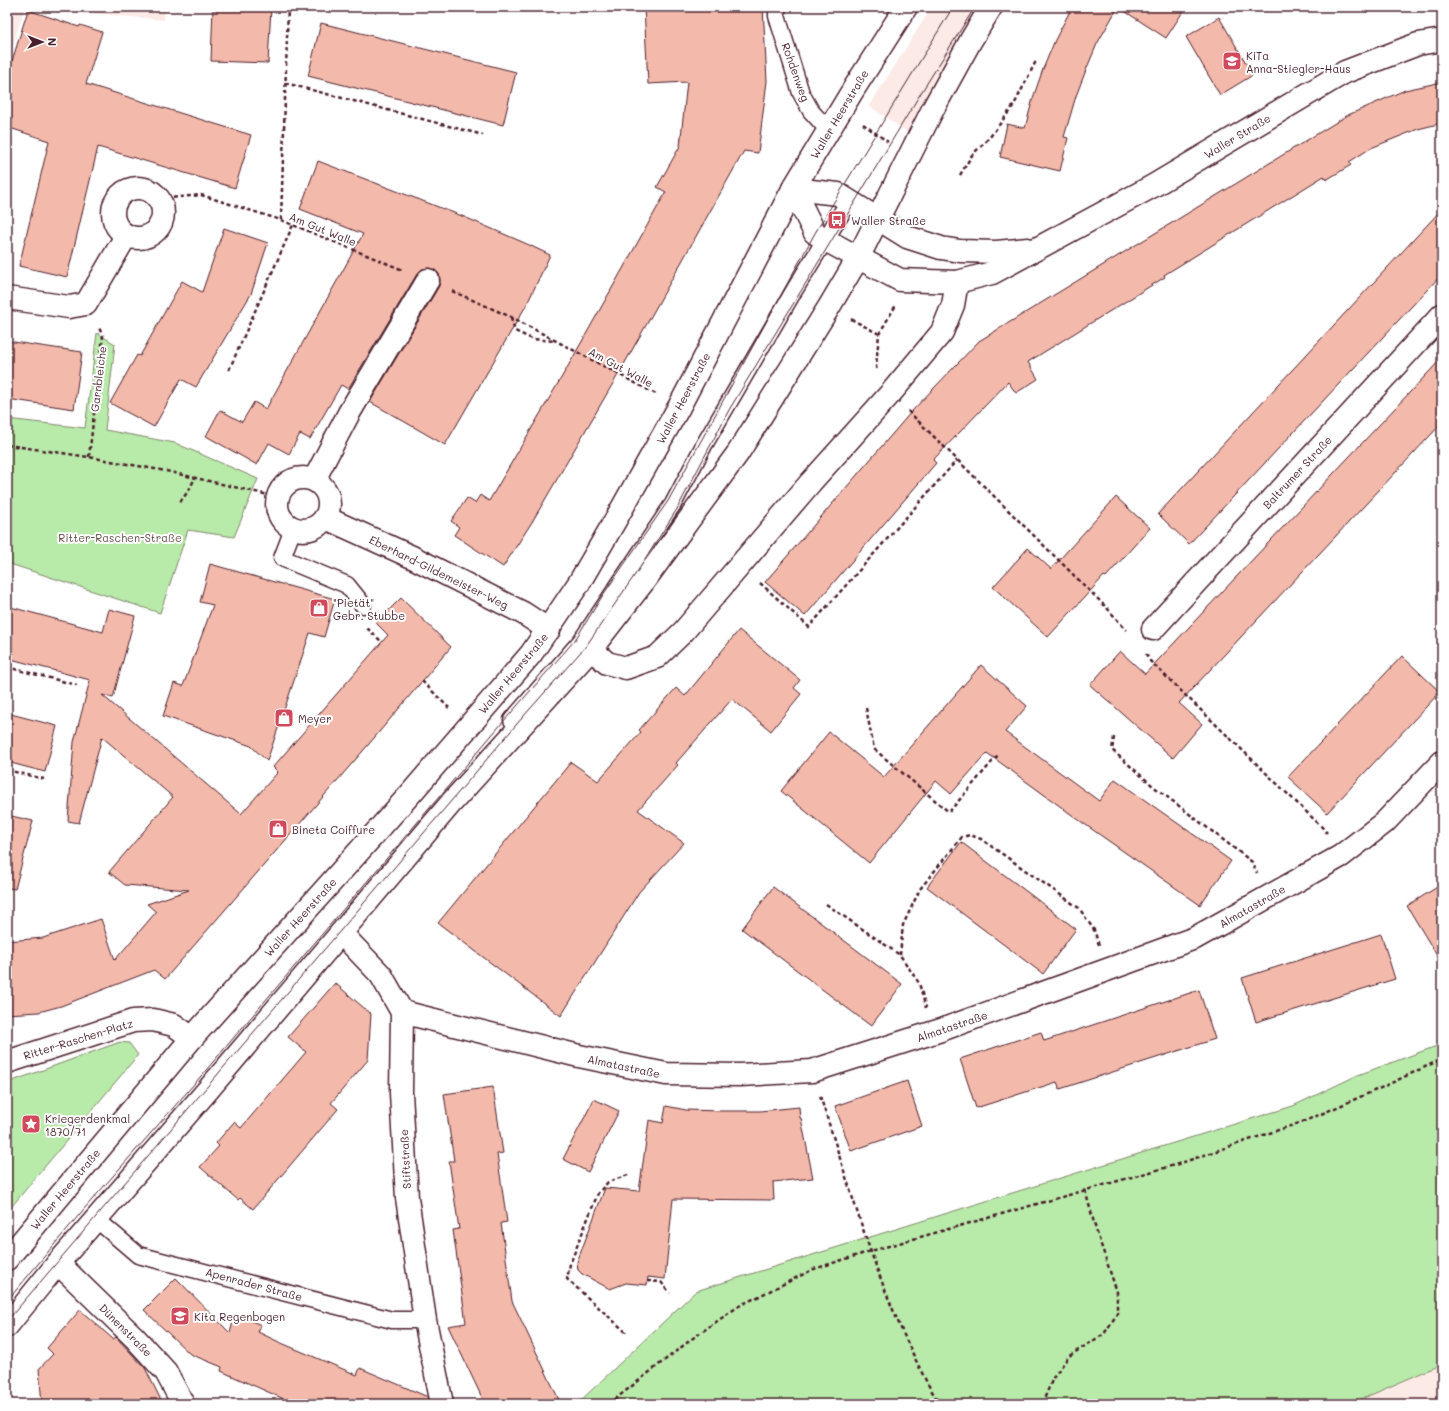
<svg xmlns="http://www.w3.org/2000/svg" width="1449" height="1411" font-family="Mali,sans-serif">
<rect width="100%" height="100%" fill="#fff"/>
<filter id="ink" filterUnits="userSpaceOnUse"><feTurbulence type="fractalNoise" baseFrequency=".025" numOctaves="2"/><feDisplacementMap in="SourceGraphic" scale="8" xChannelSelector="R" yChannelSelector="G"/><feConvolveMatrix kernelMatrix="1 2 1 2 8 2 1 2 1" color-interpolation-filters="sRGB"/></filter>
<g filter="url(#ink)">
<g fill="#fbeae6">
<path d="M 7,7 L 165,7 L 164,20 L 25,7 L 7,64 Z"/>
<path d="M 932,7 L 982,7 L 910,134 L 869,106 Z"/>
<path d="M 1442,1364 L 1442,1404 L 1350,1404 Z"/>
</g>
<g fill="#b8eaaa" stroke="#81846a">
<path d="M 97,333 L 115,344 L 105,430 L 175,443 L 258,479 L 234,537 L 188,530 L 160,613 L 7,563 L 7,419 L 85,428 Z"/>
<path d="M 120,1042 L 129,1043 L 138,1055 L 7,1212 L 7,1083 Z"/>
<path d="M 1442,1044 L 1442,1364 L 1350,1404 L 577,1404 L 696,1291 L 1293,1106 L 1358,1075 Z"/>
</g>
<g fill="#f3b9ab" stroke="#4a1f2b">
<path d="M 213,7 L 271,7 L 268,63 L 211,61 Z"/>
<path d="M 644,7 L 763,7 L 767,81 L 758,153 L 744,151 L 622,368 L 532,522 L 503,567 L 454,535 L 459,527 L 451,521 L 467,498 L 475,503 L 480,495 L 489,501 L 567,368 L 666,192 L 657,187 L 680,146 L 687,82 L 648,84 Z"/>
<path d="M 1072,7 L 1186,7 L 1166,38 L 1118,7 L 1097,44 L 1086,70 L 1076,96 L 1064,137 L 1068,138 L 1060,171 L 1000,157 L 1007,124 L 1025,128 L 1033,98 L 1043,69 L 1055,40 Z"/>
<path d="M 28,10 L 79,27 L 80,25 L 102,32 L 86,84 L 251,135 L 235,188 L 98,147 L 67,277 L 19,266 L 49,141 L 7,127 L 7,77 Z"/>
<path d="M 1219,17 L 1253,75 L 1220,95 L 1186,37 Z"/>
<path d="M 321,23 L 516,72 L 503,125 L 308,76 Z"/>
<path d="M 1442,82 L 1442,123 L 1418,129 L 1371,148 L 1349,162 L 1351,165 L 1326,180 L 1324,176 L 1164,275 L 1165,277 L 1028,362 L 1038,379 L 1016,393 L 1008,382 L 933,460 L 936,463 L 805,616 L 765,582 L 912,411 L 979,341 L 1348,115 L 1405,90 Z"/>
<path d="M 318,161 L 462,216 L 527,244 L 550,255 L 527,304 L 445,445 L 370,402 L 439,286 L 440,281 L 439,274 L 435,270 L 429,268 L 422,269 L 417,274 L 348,389 L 341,385 L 310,439 L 300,434 L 289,454 L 269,443 L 257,465 L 206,436 L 220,410 L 242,422 L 254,402 L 266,409 L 363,234 L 300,209 Z"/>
<path d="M 1442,209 L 1442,274 L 1189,544 L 1158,514 Z"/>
<path d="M 224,228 L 268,243 L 251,294 L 196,387 L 181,379 L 154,427 L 110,403 L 137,355 L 140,356 L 182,281 L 202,292 Z"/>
<path d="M 7,341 L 82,352 L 74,409 L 7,399 Z"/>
<path d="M 1442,358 L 1442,423 L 1179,703 L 1202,724 L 1173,758 L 1090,685 L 1120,651 L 1145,674 Z"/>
<path d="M 1116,497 L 1150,528 L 1106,577 L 1104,576 L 1048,637 L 993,587 L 1028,548 L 1051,569 Z"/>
<path d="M 210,564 L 335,599 L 324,637 L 310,633 L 267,761 L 251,746 L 163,716 L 174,683 L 183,686 L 213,605 L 200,602 Z"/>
<path d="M 401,598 L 451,647 L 369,744 L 165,979 L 154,970 L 61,1006 L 39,1012 L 7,1014 L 7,941 L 43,938 L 101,919 L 115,960 L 156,912 L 147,904 L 189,890 L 125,885 L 109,872 L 173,797 L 102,737 L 79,823 L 68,821 L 74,742 L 90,680 L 7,658 L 7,606 L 103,632 L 109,609 L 135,616 L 113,698 L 102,695 L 241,814 L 278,772 L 273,767 L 388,635 L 376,623 Z"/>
<path d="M 739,630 L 800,680 L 794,688 L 801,694 L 771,731 L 732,699 L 676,763 L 678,765 L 638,810 L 684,843 L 639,892 L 561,1016 L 438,923 L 571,762 L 598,781 L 641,732 L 639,730 L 676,688 L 685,696 Z"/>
<path d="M 1402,656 L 1440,692 L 1327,813 L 1288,777 Z"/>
<path d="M 981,665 L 1027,706 L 1005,732 L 1099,801 L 1115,779 L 1231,861 L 1200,905 L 1083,823 L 987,753 L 951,794 L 936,781 L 869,863 L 781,791 L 829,732 L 884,777 Z"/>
<path d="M 7,713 L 57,726 L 45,772 L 7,762 Z"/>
<path d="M 7,815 L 33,821 L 15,889 L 7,888 Z"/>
<path d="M 961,842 L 1076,929 L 1043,974 L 927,887 Z"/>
<path d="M 1442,884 L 1442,964 L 1407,906 Z"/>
<path d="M 773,887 L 902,984 L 871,1026 L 742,929 Z"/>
<path d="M 1381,934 L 1395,979 L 1256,1022 L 1242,978 Z"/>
<path d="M 335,983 L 371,1014 L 368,1060 L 331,1103 L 338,1109 L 253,1209 L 240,1198 L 238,1200 L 200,1167 L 219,1146 L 216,1143 L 234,1122 L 241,1128 L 306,1052 L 288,1037 Z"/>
<path d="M 1199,990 L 1215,1039 L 1060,1089 L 1057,1082 L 976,1108 L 960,1059 L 1041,1032 L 1044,1041 Z"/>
<path d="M 907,1081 L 922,1126 L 851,1151 L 835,1106 Z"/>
<path d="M 493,1087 L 503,1153 L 497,1154 L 507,1222 L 501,1223 L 512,1301 L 561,1404 L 485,1404 L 448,1326 L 466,1323 L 453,1230 L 459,1229 L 449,1161 L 454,1161 L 444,1094 Z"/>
<path d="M 594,1099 L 619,1111 L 588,1172 L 563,1159 Z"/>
<path d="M 666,1106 L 686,1110 L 722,1111 L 760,1111 L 799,1107 L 800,1118 L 801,1118 L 813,1178 L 773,1182 L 774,1200 L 673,1199 L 665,1279 L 648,1277 L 647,1285 L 626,1283 L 610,1289 L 582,1274 L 578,1270 L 577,1262 L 605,1188 L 639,1191 L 649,1120 L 663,1123 Z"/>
<path d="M 176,1278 L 230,1333 L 235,1314 L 261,1325 L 258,1332 L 279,1342 L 357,1375 L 360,1368 L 428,1397 L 429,1404 L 295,1404 L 221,1371 L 222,1367 L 190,1354 L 144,1310 Z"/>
<path d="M 80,1310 L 113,1339 L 116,1337 L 145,1368 L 163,1404 L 42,1404 L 39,1369 L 53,1354 L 47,1348 Z"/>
</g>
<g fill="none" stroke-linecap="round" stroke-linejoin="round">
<g stroke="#4a1f2b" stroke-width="19">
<g id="lane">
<path d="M 777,7 L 777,16 L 801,93 L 811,111 L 829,131"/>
<path d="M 293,529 L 282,558 L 347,585 L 363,605"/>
<path d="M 512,720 L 581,641 L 673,504 L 704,445 L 795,289 L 849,201"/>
<path d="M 96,1219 L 138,1255 L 392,1320 L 425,1320"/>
</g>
</g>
<g stroke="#4a1f2b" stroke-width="25">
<g id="street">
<circle cx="138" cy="213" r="25"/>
<path d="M 793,189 L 815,233 L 831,243 L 900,280 L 957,282 L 992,273 L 1153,186 L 1345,72 L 1418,44 L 1442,40"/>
<path d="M 793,189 L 838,194 L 907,237 L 941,248 L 960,251 L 996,252 L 1028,249"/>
<path d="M 7,298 L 69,307 L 86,304 L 126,236"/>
<circle cx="303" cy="504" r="26"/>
<path d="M 314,480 L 349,413 L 428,280"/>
<path d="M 326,518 L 412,557 L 523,613 L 549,630"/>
<path d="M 1153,629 L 1442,315"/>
<path d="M 591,649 L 607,663 L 626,668 L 657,657 L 683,632 L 811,482 L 890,394 L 942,332 L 953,305 L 957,282"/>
<path d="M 341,933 L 381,975 L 402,1012 L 401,1093 L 407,1198 L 425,1320 L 442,1404"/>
<path d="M 402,1012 L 579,1056 L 666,1074 L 740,1075 L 812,1071 L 941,1030 L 1195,938 L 1341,856 L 1385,822 L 1442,762"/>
<path d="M 7,1062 L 133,1021 L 153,1020 L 174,1025 L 192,1038"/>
<path d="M 58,1263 L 135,1338 L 166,1372 L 183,1404"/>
</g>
</g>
<g stroke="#4a1f2b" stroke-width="25">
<g id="secondary">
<path d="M 7,1259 L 192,1038 L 412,792 L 531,654 L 579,583 L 616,519 L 679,407 L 793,189 L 853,90 L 906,7"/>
<path d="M 7,1326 L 58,1263 L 207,1091 L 452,802 L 591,649 L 644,581 L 738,453 L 829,307 L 858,258 L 933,109 L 971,40 L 991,7"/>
</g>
</g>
<g stroke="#4a1f2b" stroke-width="2.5" stroke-dasharray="4 3" stroke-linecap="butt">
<path d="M 285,83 L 483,135"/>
<path d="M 863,124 L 888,142"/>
<path d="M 960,175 L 972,155 L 990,137 L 1014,105 L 1036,61"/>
<path d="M 159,199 L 201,195 L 281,220 L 403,270"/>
<path d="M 281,220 L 288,7"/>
<path d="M 452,291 L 511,317 L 656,394"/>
<path d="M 511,318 L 515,331 L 532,339 L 555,341"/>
<path d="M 851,319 L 879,334 L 876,367 L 877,369"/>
<path d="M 879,334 L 896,305"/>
<path d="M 229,370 L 293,225"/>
<path d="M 908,411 L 1108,609 L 1126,630"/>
<path d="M 7,445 L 89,457 L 166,471 L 277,497"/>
<path d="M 89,457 L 103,336 L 99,328"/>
<path d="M 180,502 L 189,490 L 195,478"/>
<path d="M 760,583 L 809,627 L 957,460"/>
<path d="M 367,628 L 382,642"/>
<path d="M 1146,654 L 1150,661 L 1323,828 L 1327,833"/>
<path d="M 7,667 L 77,685"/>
<path d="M 422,681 L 449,708"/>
<path d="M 866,708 L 874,749 L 949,812 L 998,755"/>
<path d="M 1114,737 L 1112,750 L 1153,786 L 1252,862 L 1257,873"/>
<path d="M 7,770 L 44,779"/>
<path d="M 7,875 L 10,876"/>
<path d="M 826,904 L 900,955 L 919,983 L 926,1008"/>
<path d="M 900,955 L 903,925 L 920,889 L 962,837 L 970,835 L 981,839 L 1079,908 L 1094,930 L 1099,945"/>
<path d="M 820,1096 C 848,1181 872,1268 910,1348 C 918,1364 930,1392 941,1404"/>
<path d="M 628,1175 L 608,1182 L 598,1193 L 570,1264 L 567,1279 L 628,1334"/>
<path d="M 647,1281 L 661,1282 L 670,1293"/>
<path d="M 609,1404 L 693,1338 L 739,1306 L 814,1269 L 871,1251 L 1178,1164 L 1305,1121 L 1383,1087 L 1442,1059"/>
<path d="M 1042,1404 L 1053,1378 L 1069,1356 L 1104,1334 L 1117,1314 L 1117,1292 L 1096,1230 L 1085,1190"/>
</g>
<use href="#lane" stroke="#fff" stroke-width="16"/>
<use href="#street" stroke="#fff" stroke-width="22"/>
<use href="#secondary" stroke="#fff" stroke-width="22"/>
<g stroke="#4a1f2b" stroke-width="1">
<path d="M 7,1301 L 84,1209 L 195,1083 L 503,722 L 575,640 L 603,595 L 668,501 L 815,233 L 953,7"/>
<path d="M 7,1321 L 522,718 L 586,646 L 639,569 L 677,509 L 729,410 L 919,96 L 975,7"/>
</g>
</g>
</g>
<defs>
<g id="school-square" transform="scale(1)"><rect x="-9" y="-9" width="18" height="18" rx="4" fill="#d1495b" stroke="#fff"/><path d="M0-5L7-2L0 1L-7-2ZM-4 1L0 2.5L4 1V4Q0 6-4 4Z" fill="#fff"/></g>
<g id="bus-square" transform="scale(1)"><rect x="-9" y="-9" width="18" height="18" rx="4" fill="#d1495b" stroke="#fff"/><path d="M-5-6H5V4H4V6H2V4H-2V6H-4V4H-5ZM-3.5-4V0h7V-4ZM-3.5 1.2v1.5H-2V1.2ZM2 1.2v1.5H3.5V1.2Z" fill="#fff"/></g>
<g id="shop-square" transform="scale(1)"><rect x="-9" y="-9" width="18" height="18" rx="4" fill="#d1495b" stroke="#fff"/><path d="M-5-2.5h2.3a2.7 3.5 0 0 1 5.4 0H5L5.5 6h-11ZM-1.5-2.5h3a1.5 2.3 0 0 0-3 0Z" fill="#fff"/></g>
<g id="sight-square" transform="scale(1)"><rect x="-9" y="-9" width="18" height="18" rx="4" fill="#d1495b" stroke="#fff"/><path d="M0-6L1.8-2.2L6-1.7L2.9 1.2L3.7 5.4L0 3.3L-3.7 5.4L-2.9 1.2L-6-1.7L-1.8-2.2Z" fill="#fff"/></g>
</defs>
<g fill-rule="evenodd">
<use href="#school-square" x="1232" y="61"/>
<use href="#bus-square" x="837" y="220"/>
<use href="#shop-square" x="319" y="608"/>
<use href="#shop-square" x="284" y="718"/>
<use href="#shop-square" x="278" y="829"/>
<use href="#sight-square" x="31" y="1124"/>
<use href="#school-square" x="180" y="1316"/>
</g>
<g text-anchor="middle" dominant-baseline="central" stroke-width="4" stroke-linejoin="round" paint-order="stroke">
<g font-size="11" fill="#4a1f2b" stroke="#fff" text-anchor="start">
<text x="1246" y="55">KiTa<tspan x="1246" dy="13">Anna-Stiegler-Haus</tspan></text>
<text x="851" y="220">Waller Straße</text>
<text x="333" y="602">"Pietät"<tspan x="333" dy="13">Gebr. Stubbe</tspan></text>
<text x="298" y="718">Meyer</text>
<text x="292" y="829">Bineta Coiffure</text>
<text x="45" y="1118">Kriegerdenkmal<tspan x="45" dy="13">1870/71</tspan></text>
<text x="194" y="1316">Kita Regenbogen</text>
</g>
<g font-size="11" fill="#4a1f2b" stroke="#fff">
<text transform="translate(796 72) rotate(70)">Rohdenweg</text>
<text transform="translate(839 114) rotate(-59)">Waller Heerstraße</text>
<text transform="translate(1237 136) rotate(-31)">Waller Straße</text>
<text transform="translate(323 229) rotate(22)">Am Gut Walle</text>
<text transform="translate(621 367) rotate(28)">Am Gut Walle</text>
<text transform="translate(98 379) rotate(-83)">Garnbleiche</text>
<text transform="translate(683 398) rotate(-62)">Waller Heerstraße</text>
<text transform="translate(1297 472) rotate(-47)">Baltrumer Straße</text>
<text transform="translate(439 572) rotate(26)">Eberhard-Gildemeister-Weg</text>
<text transform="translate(513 673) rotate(-50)">Waller Heerstraße</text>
<text transform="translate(1252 906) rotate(-30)">Almatastraße</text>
<text transform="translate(300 917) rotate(-48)">Waller Heerstraße</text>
<text transform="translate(952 1026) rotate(-19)">Almatastraße</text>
<text transform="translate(78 1039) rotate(-17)">Ritter-Raschen-Platz</text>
<text transform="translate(624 1066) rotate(12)">Almatastraße</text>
<text transform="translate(405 1159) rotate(-93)">Stiftstraße</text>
<text transform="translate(65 1189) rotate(-50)">Waller Heerstraße</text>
<text transform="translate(254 1284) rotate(15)">Apenrader Straße</text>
<text transform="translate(126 1330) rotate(45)">Dünenstraße</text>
</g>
<g font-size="11" fill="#66524b" stroke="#fff">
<text x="120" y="537">Ritter-Raschen-Straße</text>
</g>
</g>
<rect width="1449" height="1411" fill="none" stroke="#fff" stroke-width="24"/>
<rect x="12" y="12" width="1425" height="1387" fill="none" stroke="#4a1f2b" stroke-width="1.5" filter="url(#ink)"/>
<g transform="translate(42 42) rotate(90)" stroke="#ffffff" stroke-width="3" paint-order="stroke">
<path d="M0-3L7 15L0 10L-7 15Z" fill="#4a1f2b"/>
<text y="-6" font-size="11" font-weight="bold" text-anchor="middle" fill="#4a1f2b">N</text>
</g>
</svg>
